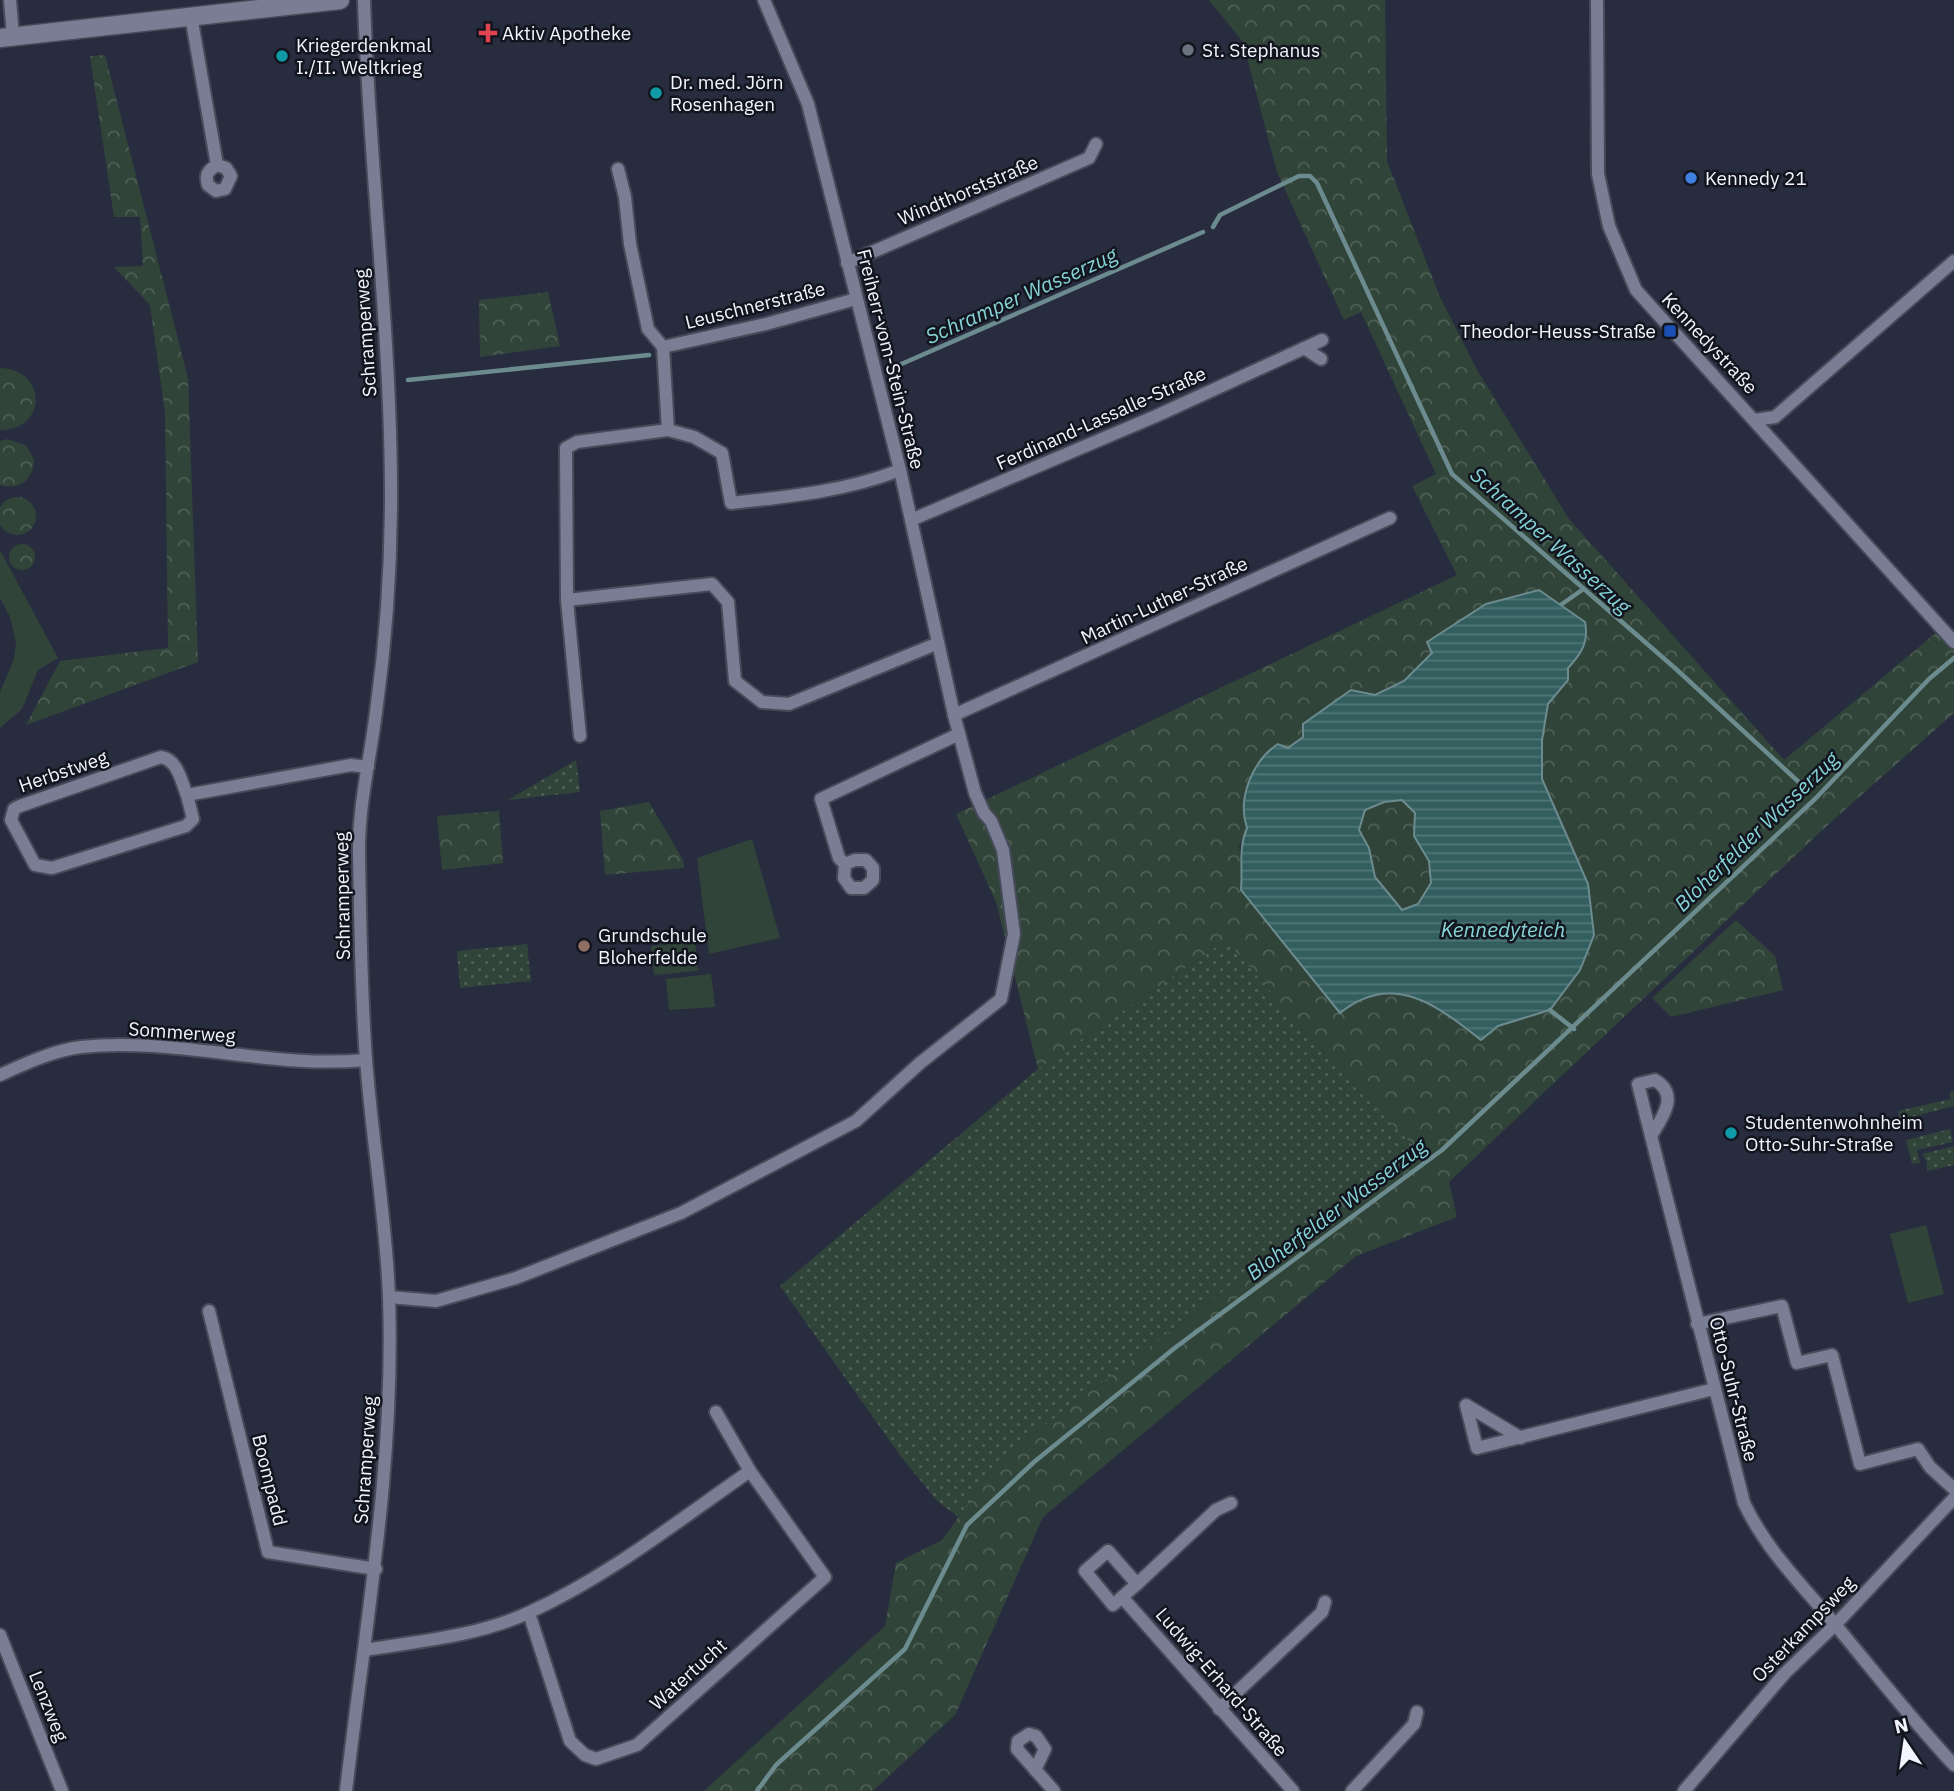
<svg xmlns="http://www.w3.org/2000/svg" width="1954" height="1791" font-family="'IBM Plex Sans',sans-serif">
<defs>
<pattern id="grass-dots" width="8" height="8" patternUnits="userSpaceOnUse" patternTransform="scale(1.75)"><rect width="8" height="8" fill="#314439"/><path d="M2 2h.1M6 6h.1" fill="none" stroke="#4f6057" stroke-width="1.8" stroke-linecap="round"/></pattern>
<pattern id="forest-crowns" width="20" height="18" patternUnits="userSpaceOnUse" patternTransform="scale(1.75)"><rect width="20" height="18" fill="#314439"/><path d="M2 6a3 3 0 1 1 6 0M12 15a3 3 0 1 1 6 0" fill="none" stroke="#4f6057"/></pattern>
<pattern id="water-rules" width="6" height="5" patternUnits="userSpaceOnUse" patternTransform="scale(1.75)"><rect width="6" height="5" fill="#335e5f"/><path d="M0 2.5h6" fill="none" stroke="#517677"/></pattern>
</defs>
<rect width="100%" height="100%" fill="#282c3f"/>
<g fill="url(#grass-dots)">
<path d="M 576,760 L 580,792 L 508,800 Z"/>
<path d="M 1226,940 L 1348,1080 L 1415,1147 L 999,1460 L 959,1517 L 938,1502 L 902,1458 L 780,1286 L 1038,1069 Z"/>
<path d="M 527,944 L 531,981 L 460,988 L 457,951 Z"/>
<path d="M 1954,1091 L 1954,1106 L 1900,1120 L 1898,1111 L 1951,1099 L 1950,1092 Z"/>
<path d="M 1950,1129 L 1953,1142 L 1917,1150 L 1920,1163 L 1912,1164 L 1906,1140 Z"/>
<path d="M 1954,1146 L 1954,1165 L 1927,1171 L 1927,1162 L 1922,1154 Z"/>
</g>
<g fill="url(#forest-crowns)" fill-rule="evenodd">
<path d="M 1209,0 L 1385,0 L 1387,161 L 1440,297 L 1477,370 L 1569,519 L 1784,760 L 1937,632 L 1954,650 L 1954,713 L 1831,822 L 1449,1182 L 1457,1217 L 1356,1256 L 1043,1517 L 955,1715 L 873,1791 L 704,1791 L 885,1626 L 896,1563 L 942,1540 L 999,1460 L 1415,1147 L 1348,1080 L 1226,940 L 1038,1069 L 996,902 L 956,814 L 1457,575 L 1412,486 L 1436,474 L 1361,312 L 1344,320 L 1277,172 L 1243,42 ZM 1539,590 L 1579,656 L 1568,668 L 1568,680 L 1548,704 L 1542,740 L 1542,779 L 1588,884 L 1550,1010 L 1498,1026 L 1481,1040 C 1435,1004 1414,983 1352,1002 L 1241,890 L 1243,868 L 1239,846 L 1288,748 L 1303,737 L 1303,724 L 1404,681 L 1432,653 L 1427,642 L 1486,604 Z"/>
<path d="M 105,55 L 188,378 L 198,662 L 26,725 L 60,661 L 168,648 L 165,413 L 150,305 L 114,267 L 143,266 L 140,217 L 114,217 L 90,56 Z"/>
<path d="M 548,292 L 560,346 L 480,357 L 479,300 Z"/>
<path d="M 0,368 C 47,369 48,430 0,430 Z"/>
<path d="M 8,439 L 27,446 L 34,460 C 33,481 19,490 0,485 L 0,441 Z"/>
<circle cx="17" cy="516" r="19"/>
<circle cx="22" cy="557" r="13"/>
<path d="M 1402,800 L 1415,813 L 1414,836 L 1429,861 L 1431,883 L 1418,904 L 1402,910 L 1375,877 L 1369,848 L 1359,830 L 1365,810 L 1384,802 Z"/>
<path d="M 649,802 L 683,860 L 684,868 L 605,875 L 600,811 Z"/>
<path d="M 499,811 L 503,863 L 442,870 L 437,816 Z"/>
<path d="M 1736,920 L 1775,956 L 1783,990 L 1671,1017 L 1652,998 Z"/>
</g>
<g fill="#314439">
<path d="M 0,550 L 58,658 L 38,670 L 22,709 L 0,728 L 0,692 L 14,659 L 16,642 L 10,617 L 0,598 Z"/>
<path d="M 752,839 L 780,938 L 709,954 L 697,858 Z"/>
<path d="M 695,941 L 698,971 L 654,975 L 651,946 Z"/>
<path d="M 711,974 L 715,1007 L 669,1010 L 666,979 Z"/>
<path d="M 1926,1225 L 1944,1294 L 1908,1303 L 1890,1234 Z"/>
</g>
<path fill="url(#water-rules)" stroke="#6c8b8f" stroke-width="2" fill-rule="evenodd" d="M 1539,590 L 1585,622 C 1589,641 1582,653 1568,668 L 1568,680 L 1548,704 L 1542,740 L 1542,779 L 1588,884 L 1594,935 L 1580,970 L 1550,1010 L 1498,1026 L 1481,1040 C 1438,1006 1393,970 1340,1013 L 1241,890 C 1243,867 1238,849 1247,828 C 1237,799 1252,761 1278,744 L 1288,748 L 1303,737 L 1303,724 L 1351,690 L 1375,695 L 1404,681 L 1432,653 L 1427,642 L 1486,604 ZM 1402,800 L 1415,813 L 1414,836 L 1429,861 L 1431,883 L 1418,904 L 1402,910 L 1375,877 L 1369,848 L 1359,830 L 1365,810 L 1384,802 Z"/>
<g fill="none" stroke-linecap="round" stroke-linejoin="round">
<g stroke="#6c8b8f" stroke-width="4.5">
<path d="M 1213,227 L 1220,215 L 1299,176 L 1310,176 L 1317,183 L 1452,474 L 1676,669 L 1802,785"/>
<path d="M 890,369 L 1203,232"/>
<path d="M 408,380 L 649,355"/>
<path d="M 1562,604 L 1582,590"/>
<path d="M 1550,1010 L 1574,1029"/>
<path d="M 757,1791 L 776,1765 L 905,1649 L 967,1525 L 1034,1462 L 1176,1347 L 1442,1150 L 1816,798 L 1929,679 L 1954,658"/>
</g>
<g stroke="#474a59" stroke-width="16">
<g id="street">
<path d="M 10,0 L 13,36"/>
<path d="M 1597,0 L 1598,174 L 1609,226 L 1636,290 L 1954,642"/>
<path d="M 191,16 L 217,165 C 207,171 205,175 208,185 L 216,191 L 225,189 L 231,176 L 226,168 L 217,165"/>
<path d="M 618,169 L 625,197 L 630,244 L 648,329 L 663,347 L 668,430"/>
<path d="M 847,263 L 1089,158 L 1096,144"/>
<path d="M 663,347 L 766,324 L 856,299"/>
<path d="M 1304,348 L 1321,359"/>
<path d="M 1755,420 L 1775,417 L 1954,261"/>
<path d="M 911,520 L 1156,416 L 1322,340"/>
<path d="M 567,600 L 566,448 L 577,442 L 668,430 L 694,437 L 722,453 L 731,503 C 787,497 847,491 900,470"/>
<path d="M 954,715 L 1390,518"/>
<path d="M 580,736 L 567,600 L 712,584 L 728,602 L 735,681 L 762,702 L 789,704 L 936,644"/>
<path d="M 187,795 L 193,819 L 186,826 L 52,868 L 35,865 L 11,820 L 14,809 L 20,806 L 161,757 C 178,760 181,781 187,795 L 351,765 L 368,767"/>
<path d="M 845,864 L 855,860 L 866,860 L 873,868 L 873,880 L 864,888 L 851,888 L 844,878 L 845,864 L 839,858 L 821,799 L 959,734"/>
<path d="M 0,1075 C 24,1064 55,1050 81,1047 C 176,1037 271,1069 366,1060"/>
<path d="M 1651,1136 L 1638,1084 L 1655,1080 C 1680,1095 1662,1118 1651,1136 L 1744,1503 C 1765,1548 1801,1584 1833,1622 C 1873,1670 1911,1719 1954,1765"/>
<path d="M 389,1297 L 436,1301 L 516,1278 L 681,1213 L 856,1121 L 920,1063 L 1001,999 L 1014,934 L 1003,850 L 991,821 L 984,813 L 975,793 L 954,715 L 900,470 L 808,104 L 764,0"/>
<path d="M 209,1311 L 268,1552 L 376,1569"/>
<path d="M 1697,1324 L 1782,1306 L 1797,1363 L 1832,1355 L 1860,1464 L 1918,1449 L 1930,1467 L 1954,1489"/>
<path d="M 1521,1438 L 1466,1405 L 1477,1448 L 1714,1389"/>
<path d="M 1108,1551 L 1137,1584 L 1113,1605 L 1085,1571 Z"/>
<path d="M 1137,1584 L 1216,1510 L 1231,1503"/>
<path d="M 1122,1597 L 1293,1791"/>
<path d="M 529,1613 L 570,1741 L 585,1755 L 596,1759 L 637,1745 L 825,1577 L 750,1471 L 716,1412"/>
<path d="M 0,1635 L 62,1791"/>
<path d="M 365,1650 C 420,1641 479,1636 530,1612 C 609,1576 679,1520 750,1471"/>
<path d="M 1219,1709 L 1322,1612 L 1325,1602"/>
<path d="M 1035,1770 L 1045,1749 L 1036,1736 L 1029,1734 L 1018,1741 L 1017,1749 L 1054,1791"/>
<path d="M 346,1791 C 365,1626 395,1464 389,1297 C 386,1213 370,1129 365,1045 C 361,982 360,918 359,855 C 358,807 370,760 376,712 C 386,641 391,567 391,496 C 391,330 369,166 364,0"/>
<path d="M 1352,1791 L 1414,1724 L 1417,1712"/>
<path d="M 1684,1791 L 1785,1673 L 1835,1625 L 1954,1498"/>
</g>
</g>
<g stroke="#474a59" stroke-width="21">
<path id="secondary" d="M 0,38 L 340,0"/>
</g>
<use href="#street" stroke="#797e95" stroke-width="12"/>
<use href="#secondary" stroke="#797e95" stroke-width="18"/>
</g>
<path fill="#e0444e" stroke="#13151e" stroke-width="2.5" d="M484.5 22.5h7v7h7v7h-7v7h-7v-7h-7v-7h7z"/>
<circle fill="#6b7280" stroke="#13151e" stroke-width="2.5" cx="1188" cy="50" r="7"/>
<g fill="#0f9aa8" stroke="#13151e" stroke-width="2.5">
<circle cx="282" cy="56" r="7"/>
<circle cx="656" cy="93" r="7"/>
<circle cx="1731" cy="1133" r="7"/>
</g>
<circle fill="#3f7fe0" stroke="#13151e" stroke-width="2.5" cx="1691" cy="178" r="7"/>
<rect fill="#1a4fb4" stroke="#13151e" stroke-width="2.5" x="1663" y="324" width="14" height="14" rx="3.5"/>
<circle fill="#8d6e63" stroke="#13151e" stroke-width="2.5" cx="584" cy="946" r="7"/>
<g text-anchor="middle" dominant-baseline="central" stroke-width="5" stroke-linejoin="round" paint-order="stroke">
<g font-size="19" fill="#f2f4ff" stroke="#13151e" text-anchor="start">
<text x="502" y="33">Aktiv Apotheke</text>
<text x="296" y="45">Kriegerdenkmal<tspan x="296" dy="22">I./II. Weltkrieg</tspan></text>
<text x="1202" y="50">St. Stephanus</text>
<text x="670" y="82">Dr. med. Jörn<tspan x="670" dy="22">Rosenhagen</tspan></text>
<text x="1705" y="178">Kennedy 21</text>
<text x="1656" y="331" text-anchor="end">Theodor-Heuss-Straße</text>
<text x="598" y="935">Grundschule<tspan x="598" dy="22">Bloherfelde</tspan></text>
<text x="1745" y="1122">Studentenwohnheim<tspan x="1745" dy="22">Otto-Suhr-Straße</tspan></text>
</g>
<g font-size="19" fill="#f2f4ff" stroke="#13151e">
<text transform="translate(968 190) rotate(-23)">Windthorststraße</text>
<text transform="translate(755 305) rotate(-14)">Leuschnerstraße</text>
<text transform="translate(365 333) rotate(-94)">Schramperweg</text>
<text transform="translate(1710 343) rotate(47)">Kennedystraße</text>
<text transform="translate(891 359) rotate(76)">Freiherr-vom-Stein-Straße</text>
<text transform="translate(1101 418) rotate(-24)">Ferdinand-Lassalle-Straße</text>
<text transform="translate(1164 600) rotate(-25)">Martin-Luther-Straße</text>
<text transform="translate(63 771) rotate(-19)">Herbstweg</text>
<text transform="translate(342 896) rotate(-91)">Schramperweg</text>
<text transform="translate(182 1032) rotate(4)">Sommerweg</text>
<text transform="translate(1734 1389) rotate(76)">Otto-Suhr-Straße</text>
<text transform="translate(365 1460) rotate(-86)">Schramperweg</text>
<text transform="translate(270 1480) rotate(76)">Boompadd</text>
<text transform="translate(1803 1629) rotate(-46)">Osterkampsweg</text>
<text transform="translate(688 1674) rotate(-42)">Watertucht</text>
<text transform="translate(1222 1682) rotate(49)">Ludwig-Erhard-Straße</text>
<text transform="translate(49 1706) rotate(68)">Lenzweg</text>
</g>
<g font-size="21" font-style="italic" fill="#85d4d7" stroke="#13151e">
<text transform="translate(1021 295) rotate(-24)">Schramper Wasserzug</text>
<text transform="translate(1551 540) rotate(42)">Schramper Wasserzug</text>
<text transform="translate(1756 831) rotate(-44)">Bloherfelder Wasserzug</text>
<text x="1503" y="929">Kennedyteich</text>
<text transform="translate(1336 1209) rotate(-37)">Bloherfelder Wasserzug</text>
</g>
</g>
<g transform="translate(1905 1742) rotate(347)" stroke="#13151e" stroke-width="5" paint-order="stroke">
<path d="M0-5L12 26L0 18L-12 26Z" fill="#f2f4ff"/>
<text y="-10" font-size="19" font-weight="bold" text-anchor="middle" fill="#f2f4ff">N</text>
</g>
</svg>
